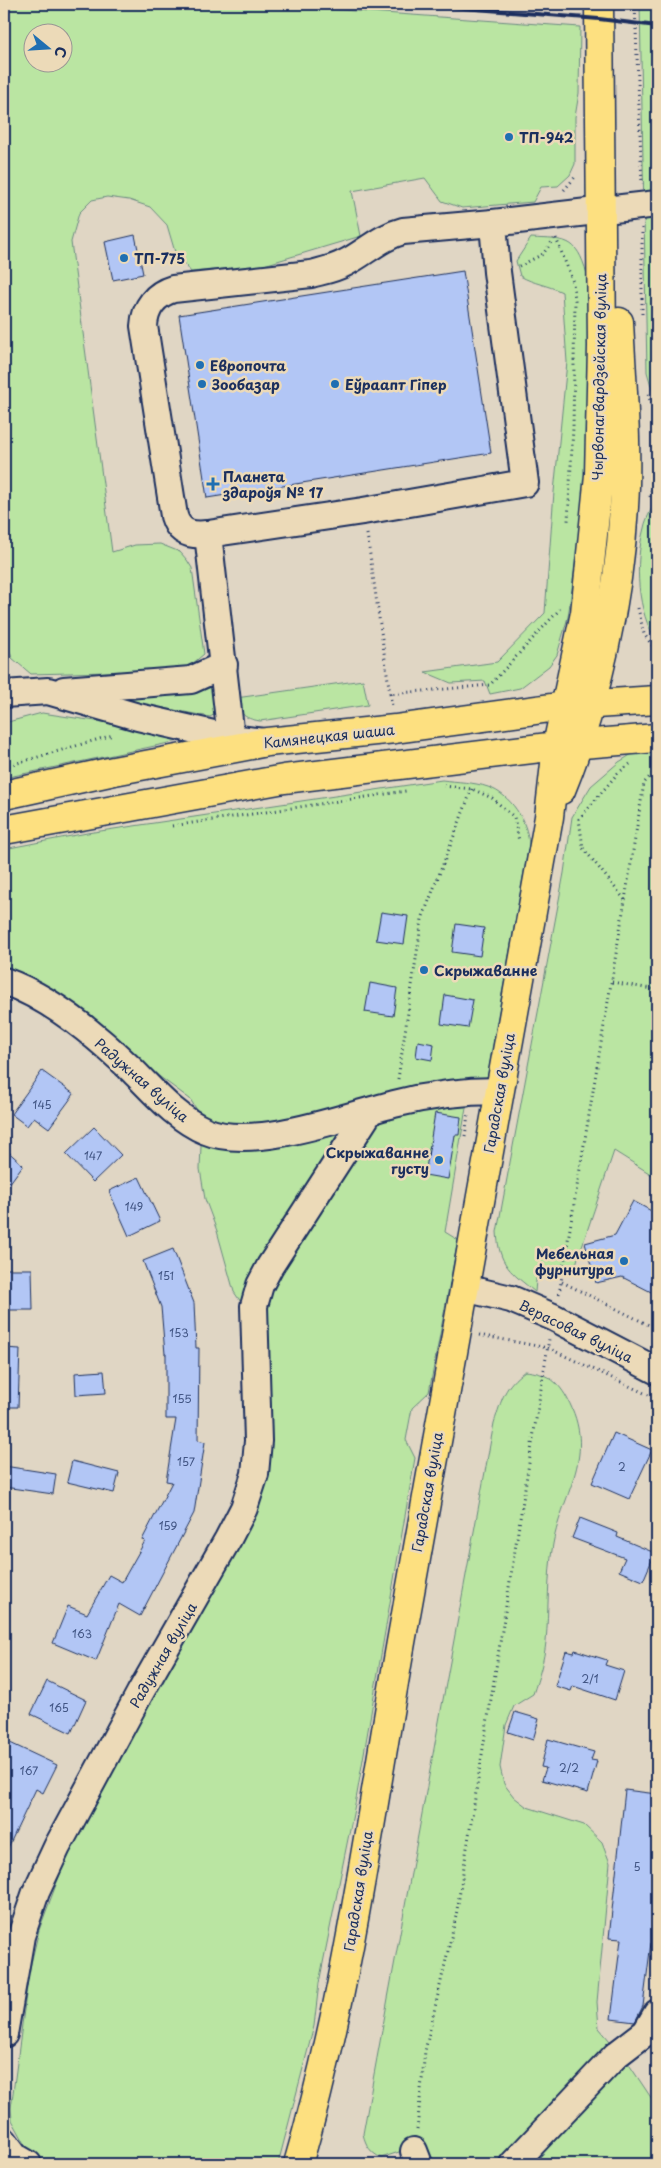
<svg xmlns="http://www.w3.org/2000/svg" width="661" height="2168" font-family="'Playpen Sans',sans-serif">
<rect width="100%" height="100%" fill="#e0d6c4"/>
<filter id="ink" filterUnits="userSpaceOnUse"><feTurbulence type="fractalNoise" baseFrequency=".02" numOctaves="2"/><feDisplacementMap in="SourceGraphic" scale="10" xChannelSelector="R" yChannelSelector="G"/><feConvolveMatrix kernelMatrix="1 2 1 2 8 2 1 2 1" color-interpolation-filters="sRGB"/></filter>
<g filter="url(#ink)">
<g fill="#bae5a2" stroke="#6a8a80" fill-rule="evenodd">
<path d="M 4,4 L 257,4 L 580,27 L 579,93 L 575,117 L 575,164 L 570,175 L 558,186 L 541,187 L 533,202 L 462,208 L 442,201 L 425,178 L 352,191 L 361,236 L 264,265 L 191,272 L 175,252 L 167,225 L 150,207 L 129,200 L 107,197 L 92,200 L 79,213 L 71,242 L 112,552 L 135,545 L 160,544 L 180,552 L 187,560 L 192,568 L 204,654 L 185,670 L 31,674 L 12,658 L 4,634 ZM 32,32 L 62,32 L 62,62 L 32,62 Z"/>
<path d="M 640,4 L 657,4 L 657,406 L 647,372 Z"/>
<path d="M 531,238 C 566,240 576,236 587,274 L 589,468 L 568,617 L 557,655 L 549,666 L 520,688 L 490,694 L 485,681 L 451,683 L 425,672 L 497,662 L 545,613 L 554,492 L 567,362 L 562,292 C 548,285 534,284 520,276 L 516,261 Z"/>
<path d="M 657,477 L 657,643 C 637,611 634,565 644,528 C 646,517 654,507 656,496 C 657,490 657,483 657,477 Z"/>
<path d="M 363,680 L 368,705 L 260,721 C 242,718 241,714 236,698 Z"/>
<path d="M 214,686 L 217,713 L 210,717 L 117,699 L 196,693 Z"/>
<path d="M 42,713 L 176,733 L 183,740 L 4,778 L 4,723 Z"/>
<path d="M 657,748 L 657,1178 L 614,1151 L 574,1270 L 537,1269 L 535,1292 C 511,1272 499,1266 497,1232 L 564,873 L 572,817 L 591,786 L 619,762 L 637,751 Z"/>
<path d="M 442,780 C 457,782 474,782 488,787 C 511,795 527,820 529,844 L 483,1102 L 466,1108 L 445,1232 L 458,1240 L 429,1392 L 412,1408 L 406,1440 L 415,1458 L 357,1794 L 319,1983 L 314,2026 L 278,2164 L 52,2164 L 29,2151 L 12,2120 L 11,2108 L 29,1972 L 39,1930 L 65,1861 L 270,1446 L 271,1419 L 264,1354 L 247,1311 L 234,1292 L 217,1231 L 205,1199 L 200,1169 L 202,1123 L 197,1110 L 190,1099 L 160,1077 L 122,1045 L 4,970 L 4,849 L 87,833 Z"/>
<path d="M 525,1371 C 546,1373 557,1380 567,1398 C 598,1455 563,1490 553,1544 C 547,1576 549,1609 546,1642 C 544,1660 539,1677 533,1694 L 514,1706 L 506,1725 L 500,1767 L 504,1784 L 514,1797 L 527,1807 L 584,1825 L 602,1842 L 610,1863 L 597,2002 L 599,2028 L 626,2060 L 654,2102 L 657,2103 L 657,2164 L 438,2164 L 426,2151 L 402,2151 L 381,2158 C 370,2152 366,2146 363,2134 L 494,1423 C 502,1399 504,1386 525,1371 Z"/>
</g>
<g fill="#b2c6f5" stroke="#1b2f5e">
<path d="M 135,235 L 143,274 L 113,280 L 105,242 Z"/>
<path d="M 463,271 L 491,453 L 207,498 L 179,315 Z"/>
<path d="M 381,912 L 408,916 L 404,944 L 376,940 Z"/>
<path d="M 456,924 L 484,928 L 480,956 L 452,952 Z"/>
<path d="M 370,983 L 397,988 L 393,1016 L 365,1012 Z"/>
<path d="M 445,995 L 473,1000 L 468,1028 L 441,1024 Z"/>
<path d="M 418,1041 L 434,1044 L 432,1060 L 416,1057 Z"/>
<path d="M 42,1071 L 74,1094 L 49,1128 L 34,1117 L 27,1126 L 11,1114 Z"/>
<path d="M 435,1113 L 461,1117 L 459,1135 L 455,1135 L 448,1179 L 425,1175 Z"/>
<path d="M 94,1127 L 121,1155 L 93,1182 L 66,1154 Z"/>
<path d="M 4,1148 L 23,1165 L 4,1191 Z"/>
<path d="M 139,1177 L 160,1221 L 129,1236 L 109,1191 Z"/>
<path d="M 633,1201 L 657,1214 L 657,1295 L 622,1277 L 596,1283 L 585,1243 L 615,1235 Z"/>
<path d="M 173,1249 L 194,1303 L 196,1348 L 199,1348 L 198,1440 L 205,1442 L 194,1513 L 140,1616 L 119,1604 L 96,1661 L 53,1643 L 68,1606 L 87,1614 L 109,1575 L 122,1582 L 145,1541 L 142,1540 L 172,1482 L 166,1481 L 176,1419 L 166,1419 L 166,1354 L 165,1354 L 161,1307 L 143,1261 Z"/>
<path d="M 4,1269 L 32,1269 L 33,1310 L 4,1310 Z"/>
<path d="M 4,1348 L 20,1349 L 18,1407 L 4,1407 Z"/>
<path d="M 104,1371 L 106,1393 L 76,1395 L 75,1373 Z"/>
<path d="M 614,1433 L 652,1450 L 629,1499 L 592,1483 Z"/>
<path d="M 72,1461 L 119,1473 L 114,1493 L 67,1482 Z"/>
<path d="M 4,1466 L 56,1474 L 53,1494 L 4,1487 Z"/>
<path d="M 580,1518 L 618,1533 L 617,1537 L 655,1553 L 643,1581 L 619,1571 L 625,1558 L 572,1538 Z"/>
<path d="M 575,1650 L 607,1660 L 605,1665 L 624,1671 L 615,1700 L 573,1686 L 571,1691 L 555,1686 L 566,1651 L 574,1653 Z"/>
<path d="M 47,1681 L 86,1700 L 71,1733 L 31,1714 Z"/>
<path d="M 515,1712 L 539,1719 L 533,1740 L 508,1732 Z"/>
<path d="M 548,1739 L 594,1752 L 591,1760 L 597,1761 L 588,1793 L 542,1780 L 546,1768 L 541,1767 Z"/>
<path d="M 8,1742 L 57,1765 L 43,1793 L 36,1789 L 4,1856 L 4,1752 Z"/>
<path d="M 625,1790 L 657,1794 L 657,1943 L 651,1943 L 643,2006 L 635,2022 L 611,2019 L 621,1939 L 609,1938 Z"/>
</g>
<g fill="none" stroke-linecap="round" stroke-linejoin="round">
<g stroke="#1b2f5e" stroke-width="30">
<g id="minor">
<path d="M 208,534 C 191,536 179,533 174,516 L 144,326 C 145,307 156,294 173,289 L 311,274 C 322,271 334,269 345,263 C 365,253 380,237 403,231 L 493,223"/>
<path d="M 64,690 L 191,680 L 224,665"/>
<path d="M 4,694 L 48,691 L 138,717 L 231,738"/>
<path d="M 264,742 L 231,738 L 208,534 L 363,511 L 525,483 L 497,272 L 493,223 L 657,204"/>
<path d="M 4,981 C 52,998 97,1036 133,1071 C 155,1093 177,1119 206,1131 C 253,1151 346,1116 394,1104 C 429,1095 463,1091 499,1091"/>
<path d="M 464,1288 L 511,1299 L 553,1317 L 657,1371"/>
<path d="M 4,2034 L 21,1936 L 36,1892 L 57,1847 L 140,1693 L 228,1539 L 244,1508 L 255,1474 L 258,1441 L 254,1306 L 260,1285 L 270,1266 L 370,1111"/>
<path d="M 4,2141 L 16,2157 L 28,2164"/>
<path d="M 414,2151 L 419,2164"/>
<path d="M 513,2164 L 616,2055 L 646,2032 L 657,2013"/>
</g>
</g>
<g stroke="#1b2f5e" stroke-width="31">
<g id="major">
<path d="M 561,790 C 596,705 619,599 624,507 C 628,446 622,383 619,322"/>
<path d="M 4,795 L 114,771 L 267,742 L 395,729 L 565,706 L 657,700"/>
<path d="M 4,830 L 284,779 L 557,746 L 657,738"/>
<path d="M 298,2164 C 349,1990 371,1809 403,1631 C 450,1359 500,1088 549,817 L 557,746 L 585,613 L 599,475 L 602,346 L 599,4"/>
</g>
</g>
<g stroke="#1b2f5e" stroke-width="3" stroke-dasharray="1 4" stroke-linecap="butt">
<path d="M 635,4 L 642,184"/>
<path d="M 564,190 L 576,176"/>
<path d="M 556,238 L 573,282 L 575,300 L 573,428 L 568,521"/>
<path d="M 519,266 L 543,254 L 554,239"/>
<path d="M 642,314 L 642,227"/>
<path d="M 648,394 L 654,413 L 657,440"/>
<path d="M 650,497 L 657,446"/>
<path d="M 367,534 L 390,694 L 490,685 L 560,609"/>
<path d="M 638,608 L 644,634 L 657,652"/>
<path d="M 390,694 L 392,706"/>
<path d="M 4,767 L 113,735"/>
<path d="M 444,786 L 472,789 L 492,798 L 514,817 L 519,841"/>
<path d="M 172,826 L 406,791"/>
<path d="M 625,900 L 644,783 L 657,769"/>
<path d="M 612,982 L 657,990"/>
<path d="M 398,1079 L 422,919 L 472,789"/>
<path d="M 465,1136 L 468,1115"/>
<path d="M 562,1282 L 657,1329"/>
<path d="M 559,1294 L 625,900 L 583,848 L 579,819 L 618,773 L 630,764"/>
<path d="M 479,1335 L 548,1348 L 657,1399"/>
<path d="M 417,2129 L 425,2051 L 456,1916 L 549,1339"/>
</g>
<use href="#minor" stroke="#ecdab8" stroke-width="26"/>
<use href="#major" stroke="#fde080" stroke-width="28"/>
<path stroke="#1b2f5e" stroke-width="4" d="M 414,4 L 599,19 L 657,26"/>
</g>
</g>
<g fill="#1f6fb2" stroke="#ecdab8" stroke-width="2">
<circle cx="509" cy="137" r="5"/>
<circle cx="124" cy="258" r="5"/>
<circle cx="200" cy="365" r="5"/>
<circle cx="202" cy="384" r="5"/>
<circle cx="335" cy="384" r="5"/>
<path d="M210.5 476.5h5v5h5v5h-5v5h-5v-5h-5v-5h5z"/>
<circle cx="424" cy="970" r="5"/>
<circle cx="439" cy="1160" r="5"/>
<circle cx="624" cy="1261" r="5"/>
</g>
<g text-anchor="middle" dominant-baseline="central" stroke-width="5" stroke-linejoin="round" paint-order="stroke">
<g font-size="11" fill="#415584">
<text x="42" y="1104">145</text>
<text x="93" y="1155">147</text>
<text x="134" y="1206">149</text>
<text x="166" y="1275">151</text>
<text x="179" y="1332">153</text>
<text x="182" y="1398">155</text>
<text x="186" y="1461">157</text>
<text x="622" y="1466">2</text>
<text x="168" y="1525">159</text>
<text x="82" y="1633">163</text>
<text x="590" y="1678">2/1</text>
<text x="59" y="1707">165</text>
<text x="569" y="1767">2/2</text>
<text x="29" y="1770">167</text>
<text x="637" y="1866">5</text>
</g>
<g font-size="14" font-weight="bold" fill="#1b2f5e" stroke="#ecdab8" text-anchor="start">
<text x="519" y="137">ТП-942</text>
<text x="134" y="258">ТП-775</text>
<text x="210" y="365">Европочта</text>
<text x="212" y="384">Зообазар</text>
<text x="345" y="384">Еўраапт Гіпер</text>
<text x="223" y="476">Планета<tspan x="223" dy="16">здароўя № 17</tspan></text>
<text x="434" y="970">Скрыжаванне</text>
<text x="429" y="1152" text-anchor="end">Скрыжаванне<tspan x="429" dy="16">густу</tspan></text>
<text x="614" y="1253" text-anchor="end">Мебельная<tspan x="614" dy="16">фурнитура</tspan></text>
</g>
<g font-size="14" fill="#1b2f5e" stroke="#ecdab8">
<text transform="translate(599 377) rotate(-89)">Чырвонагвардзейская вуліца</text>
<text transform="translate(329 736) rotate(-6)">Камянецкая шаша</text>
<text transform="translate(142 1080) rotate(41)">Радужная вуліца</text>
<text transform="translate(499 1093) rotate(-80)">Гарадская вуліца</text>
<text transform="translate(576 1331) rotate(26)">Верасовая вуліца</text>
<text transform="translate(427 1492) rotate(-80)">Гарадская вуліца</text>
<text transform="translate(163 1655) rotate(-60)">Радужная вуліца</text>
<text transform="translate(358 1891) rotate(-81)">Гарадская вуліца</text>
</g>
</g>
<rect width="661" height="2168" fill="none" stroke="#ecdab8" stroke-width="20"/>
<rect x="10" y="10" width="641" height="2148" fill="none" stroke="#1b2f5e" stroke-width="2" filter="url(#ink)"/>
<g transform="translate(48 48) rotate(108)"><circle r="24" fill="#ecdab8" stroke="#989694"/>
<path d="M0-4L9 19L0 12L-9 19Z" fill="#1f6fb2"/>
<text y="-8" font-size="14" font-weight="bold" text-anchor="middle" fill="#1b2f5e">С</text>
</g>
</svg>
